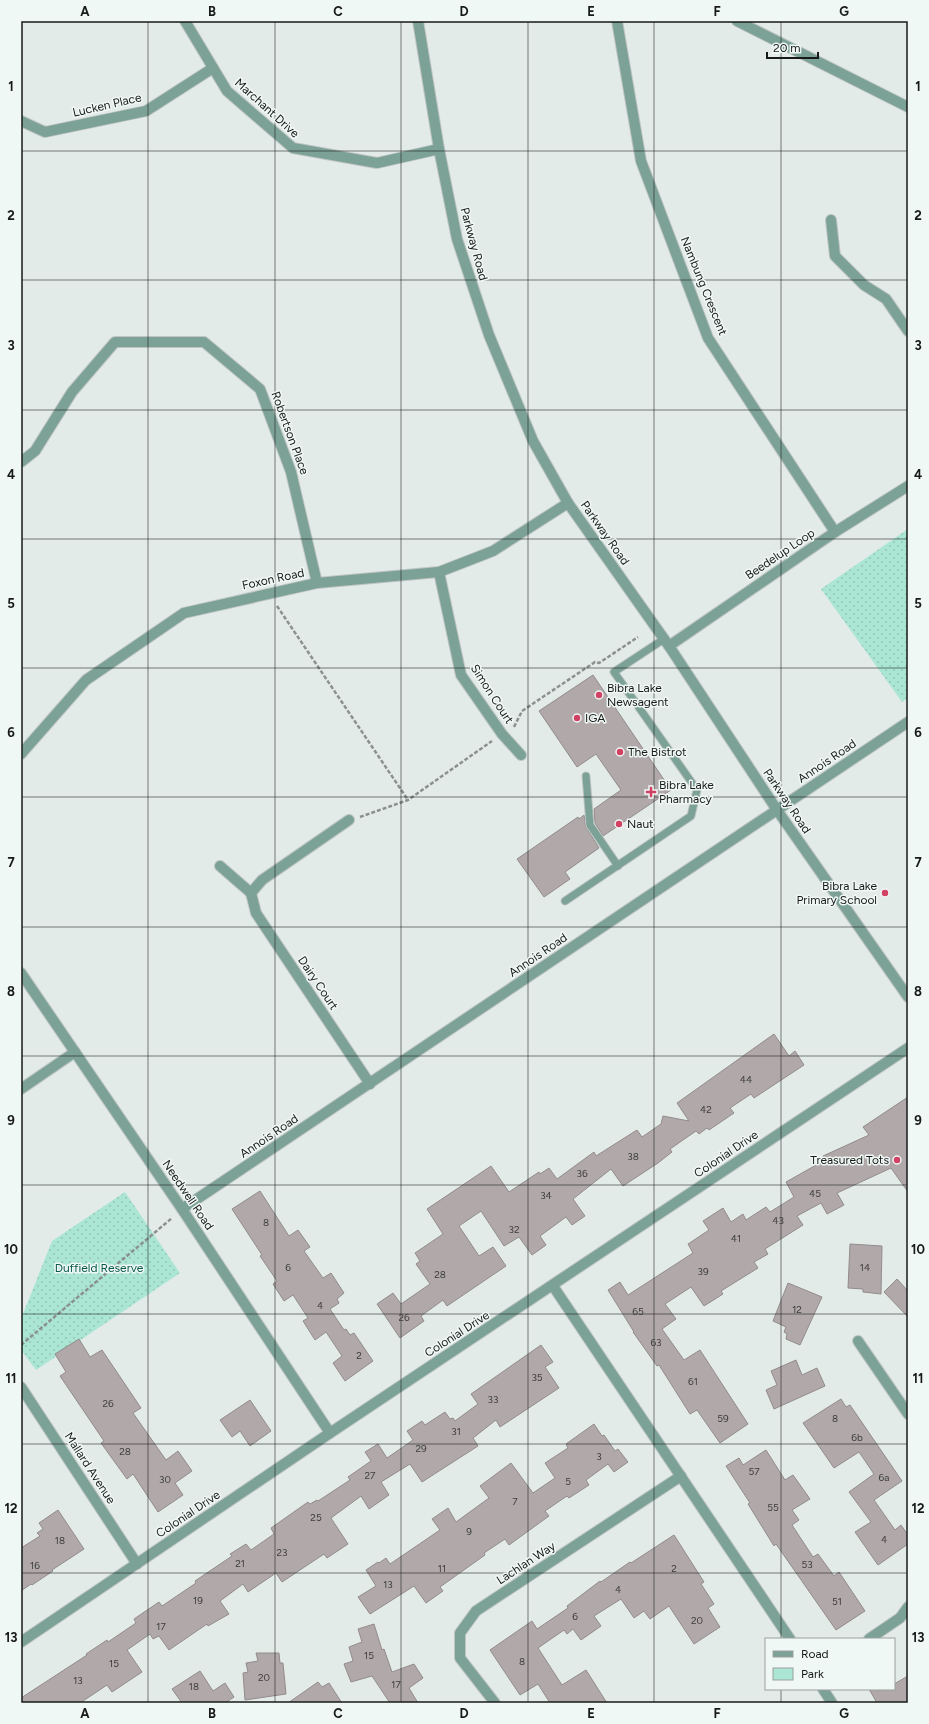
<svg xmlns="http://www.w3.org/2000/svg" width="929" height="1724" font-family="Figtree,sans-serif">
<defs>
<pattern id="green-dots" width="8" height="8" patternUnits="userSpaceOnUse"><rect width="8" height="8" fill="#abe6d5"/><path d="M2 2h.1M6 6h.1" fill="none" stroke="#92c5b6" stroke-width="1.8" stroke-linecap="round"/></pattern>
</defs>
<rect width="100%" height="100%" fill="#e3ebe8"/>
<g fill="url(#green-dots)">
<path d="M 908,529 L 908,698 L 902,702 L 821,589 Z"/>
<path d="M 125,1192 L 180,1273 L 36,1370 L 21,1350 L 21,1319 L 52,1241 Z"/>
</g>
<g fill="#b0a8a9" stroke="#938b8c">
<path d="M 593,675 L 671,790 L 603,836 L 595,823 L 594,809 L 621,790 L 596,754 L 577,767 L 539,711 Z"/>
<path d="M 584,815 L 586,827 L 599,848 L 565,872 L 570,879 L 544,897 L 517,859 L 578,817 L 579,819 Z"/>
<path d="M 774,1034 L 789,1056 L 795,1051 L 804,1065 L 754,1098 L 751,1094 L 730,1108 L 734,1113 L 709,1130 L 707,1128 L 699,1134 L 696,1131 L 670,1149 L 672,1152 L 658,1163 L 623,1186 L 611,1169 L 573,1199 L 585,1216 L 572,1225 L 566,1217 L 540,1236 L 546,1245 L 532,1255 L 519,1237 L 504,1246 L 481,1211 L 459,1226 L 479,1256 L 493,1247 L 506,1266 L 447,1306 L 443,1300 L 421,1316 L 424,1321 L 400,1338 L 377,1304 L 393,1293 L 401,1304 L 430,1284 L 416,1264 L 420,1261 L 415,1253 L 443,1234 L 427,1209 L 491,1166 L 509,1192 L 539,1172 L 540,1174 L 549,1168 L 557,1179 L 594,1152 L 596,1156 L 637,1130 L 642,1137 L 661,1124 L 663,1116 L 689,1121 L 677,1103 Z"/>
<path d="M 908,1097 L 908,1192 L 891,1168 L 837,1193 L 844,1205 L 827,1214 L 821,1203 L 797,1216 L 803,1225 L 765,1249 L 768,1254 L 754,1262 L 758,1268 L 721,1291 L 723,1294 L 704,1306 L 691,1287 L 665,1304 L 676,1319 L 662,1329 L 684,1360 L 700,1350 L 748,1424 L 720,1443 L 697,1410 L 690,1414 L 659,1365 L 657,1366 L 633,1332 L 634,1332 L 608,1290 L 620,1282 L 628,1295 L 693,1253 L 688,1244 L 709,1230 L 703,1221 L 723,1208 L 731,1222 L 743,1214 L 746,1220 L 766,1207 L 770,1212 L 794,1197 L 786,1182 L 825,1160 L 823,1156 L 869,1135 L 863,1127 Z"/>
<path d="M 260,1191 L 289,1236 L 298,1230 L 310,1247 L 304,1251 L 323,1278 L 331,1273 L 344,1293 L 337,1299 L 339,1303 L 330,1309 L 344,1330 L 346,1329 L 350,1335 L 354,1333 L 373,1361 L 345,1381 L 333,1363 L 342,1356 L 326,1332 L 315,1340 L 303,1321 L 308,1318 L 293,1295 L 284,1301 L 273,1284 L 277,1281 L 260,1256 L 262,1255 L 232,1209 Z"/>
<path d="M 850,1244 L 882,1246 L 881,1294 L 863,1292 L 863,1289 L 848,1288 Z"/>
<path d="M 897,1279 L 908,1291 L 908,1317 L 884,1292 Z"/>
<path d="M 788,1283 L 822,1297 L 800,1345 L 786,1339 L 787,1334 L 784,1332 L 786,1327 L 773,1321 Z"/>
<path d="M 79,1339 L 90,1357 L 102,1350 L 141,1408 L 133,1413 L 166,1460 L 178,1451 L 192,1471 L 175,1483 L 183,1495 L 158,1512 L 133,1474 L 127,1479 L 101,1443 L 104,1441 L 60,1376 L 66,1372 L 55,1354 Z"/>
<path d="M 541,1345 L 553,1362 L 545,1367 L 559,1388 L 500,1427 L 496,1420 L 473,1438 L 478,1446 L 422,1482 L 410,1464 L 381,1482 L 389,1495 L 369,1509 L 361,1496 L 331,1518 L 348,1544 L 327,1558 L 324,1554 L 282,1582 L 276,1573 L 248,1592 L 243,1584 L 220,1601 L 229,1614 L 208,1626 L 207,1624 L 169,1650 L 159,1636 L 153,1639 L 150,1634 L 127,1650 L 142,1672 L 112,1692 L 107,1685 L 80,1703 L 21,1703 L 21,1698 L 87,1655 L 86,1654 L 107,1640 L 108,1642 L 136,1623 L 134,1619 L 159,1602 L 162,1606 L 196,1583 L 195,1581 L 232,1556 L 230,1554 L 246,1544 L 251,1550 L 274,1534 L 271,1528 L 308,1502 L 310,1504 L 317,1500 L 318,1501 L 350,1480 L 348,1477 L 371,1461 L 365,1452 L 378,1444 L 387,1458 L 413,1440 L 407,1431 L 422,1421 L 425,1425 L 445,1412 L 450,1419 L 453,1418 L 455,1421 L 478,1404 L 471,1394 Z"/>
<path d="M 796,1360 L 802,1375 L 817,1368 L 825,1386 L 774,1409 L 766,1390 L 777,1385 L 771,1371 Z"/>
<path d="M 841,1399 L 846,1407 L 850,1405 L 902,1481 L 874,1500 L 895,1530 L 901,1525 L 908,1535 L 908,1544 L 878,1565 L 855,1532 L 871,1522 L 849,1492 L 874,1474 L 859,1452 L 834,1468 L 803,1423 Z"/>
<path d="M 250,1400 L 271,1431 L 250,1446 L 240,1431 L 232,1437 L 220,1420 Z"/>
<path d="M 594,1424 L 602,1436 L 604,1435 L 615,1451 L 618,1449 L 628,1462 L 614,1472 L 608,1464 L 586,1480 L 589,1485 L 569,1498 L 567,1496 L 545,1511 L 549,1516 L 509,1545 L 505,1539 L 484,1553 L 485,1555 L 440,1587 L 443,1591 L 426,1603 L 414,1586 L 370,1614 L 358,1597 L 376,1586 L 366,1570 L 378,1562 L 379,1563 L 386,1558 L 390,1564 L 440,1530 L 432,1519 L 448,1508 L 456,1522 L 489,1498 L 480,1486 L 511,1463 L 533,1493 L 555,1478 L 545,1463 L 568,1448 L 566,1444 Z"/>
<path d="M 766,1450 L 785,1480 L 793,1475 L 810,1499 L 792,1510 L 799,1520 L 792,1525 L 813,1557 L 818,1554 L 834,1576 L 839,1572 L 865,1611 L 836,1630 L 776,1544 L 774,1546 L 748,1504 L 750,1503 L 726,1466 L 739,1458 L 743,1465 Z"/>
<path d="M 58,1510 L 84,1549 L 52,1570 L 53,1571 L 32,1585 L 31,1584 L 21,1591 L 21,1548 L 40,1536 L 37,1533 L 43,1529 L 39,1523 Z"/>
<path d="M 674,1535 L 704,1582 L 701,1584 L 714,1604 L 708,1608 L 720,1627 L 694,1644 L 669,1606 L 650,1619 L 644,1611 L 634,1618 L 621,1599 L 594,1616 L 601,1626 L 581,1640 L 573,1629 L 567,1634 L 564,1630 L 538,1648 L 562,1685 L 586,1670 L 607,1703 L 550,1703 L 538,1684 L 520,1695 L 490,1650 L 532,1621 L 537,1629 L 568,1608 L 567,1606 L 600,1581 L 601,1582 L 630,1562 L 631,1563 Z"/>
<path d="M 374,1624 L 382,1650 L 384,1649 L 392,1672 L 414,1664 L 423,1678 L 409,1688 L 418,1703 L 390,1703 L 372,1676 L 351,1682 L 344,1664 L 353,1661 L 349,1647 L 362,1642 L 358,1629 Z"/>
<path d="M 256,1653 L 279,1653 L 280,1663 L 283,1663 L 286,1694 L 245,1700 L 243,1673 L 248,1672 L 246,1663 L 258,1661 Z"/>
<path d="M 200,1671 L 213,1691 L 225,1683 L 234,1697 L 225,1703 L 182,1703 L 172,1689 Z"/>
<path d="M 908,1676 L 908,1703 L 877,1703 L 869,1689 L 894,1689 L 894,1684 Z"/>
<path d="M 318,1682 L 322,1687 L 329,1683 L 342,1703 L 288,1703 Z"/>
</g>
<g fill="none" stroke-linecap="round" stroke-linejoin="round">
<g stroke="#bec5c3" stroke-width="9">
<g id="lane">
<path d="M 586,776 L 590,825 L 618,866"/>
<path d="M 565,901 L 691,816 L 697,790 L 614,672 L 664,639"/>
</g>
</g>
<g stroke="#bec5c3" stroke-width="12">
<g id="street">
<path d="M 185,21 L 227,91 L 293,148 L 377,163 L 439,149"/>
<path d="M 418,21 L 439,149 L 457,239 L 489,335 L 533,441 L 568,503 L 669,646 L 777,810 L 908,997"/>
<path d="M 617,21 L 641,161 L 708,338 L 835,532"/>
<path d="M 737,21 L 908,107"/>
<path d="M 21,121 L 45,132 L 146,111 L 213,68"/>
<path d="M 831,220 L 835,256 L 864,285 L 886,299 L 908,331"/>
<path d="M 21,462 L 35,451 L 72,392 L 115,342 L 204,342 L 260,389 L 291,472 L 317,583"/>
<path d="M 439,572 L 461,675 L 502,734 L 521,755"/>
<path d="M 669,646 L 835,532 L 908,486"/>
<path d="M 21,754 L 86,680 L 184,613 L 317,583 L 439,572 L 493,551 L 568,503"/>
<path d="M 349,820 L 262,880 L 251,893 L 256,913 L 370,1084"/>
<path d="M 220,866 L 251,893"/>
<path d="M 21,973 L 182,1209 L 330,1433"/>
<path d="M 21,1089 L 75,1052"/>
<path d="M 182,1209 L 908,722"/>
<path d="M 553,1286 L 790,1639"/>
<path d="M 858,1341 L 908,1414"/>
<path d="M 21,1387 L 137,1564"/>
<path d="M 869,1639 L 900,1618 L 908,1607"/>
<path d="M 21,1642 L 330,1433 L 908,1048"/>
<path d="M 823,1689 L 832,1703"/>
<path d="M 495,1703 L 460,1658 L 460,1633 L 476,1611 L 681,1476"/>
</g>
</g>
<g stroke="#8b918f" stroke-width="2.5" stroke-dasharray="4 2" stroke-linecap="butt">
<path d="M 277,606 L 408,800"/>
<path d="M 514,727 L 522,711 L 595,662 L 599,663 L 638,637"/>
<path d="M 360,817 L 408,800 L 492,741"/>
<path d="M 21,1345 L 172,1218"/>
</g>
<use href="#lane" stroke="#7ca196" stroke-width="7"/>
<use href="#street" stroke="#7ca196" stroke-width="10"/>
</g>
<path fill="none" stroke="#171a19" stroke-width="1" stroke-opacity="0.55" d="M 148,21 L 148,1703M 275,21 L 275,1703M 401,21 L 401,1703M 528,21 L 528,1703M 654,21 L 654,1703M 781,21 L 781,1639M 21,151 L 908,151M 21,280 L 908,280M 21,410 L 908,410M 21,539 L 908,539M 21,668 L 908,668M 21,797 L 908,797M 21,927 L 908,927M 21,1056 L 908,1056M 21,1185 L 908,1185M 21,1314 L 908,1314M 21,1444 L 908,1444M 21,1573 L 908,1573M 781,1689 L 781,1703"/>
<g fill="#d14163" stroke="#f0f8f6" stroke-width="1.5">
<circle cx="599" cy="695" r="4"/>
<circle cx="577" cy="718" r="4"/>
<circle cx="620" cy="752" r="4"/>
<path d="M649 786h4v4h4v4h-4v4h-4v-4h-4v-4h4z"/>
<circle cx="619" cy="824" r="4"/>
<circle cx="885" cy="893" r="4"/>
<circle cx="897" cy="1160" r="4"/>
</g>
<g text-anchor="middle" dominant-baseline="central" stroke-width="3" stroke-linejoin="round" paint-order="stroke">
<g font-size="10" fill="#3d3e3d">
<text x="746" y="1079">44</text>
<text x="706" y="1109">42</text>
<text x="633" y="1156">38</text>
<text x="582" y="1173">36</text>
<text x="815" y="1193">45</text>
<text x="546" y="1195">34</text>
<text x="778" y="1220">43</text>
<text x="266" y="1222">8</text>
<text x="514" y="1229">32</text>
<text x="736" y="1238">41</text>
<text x="288" y="1267">6</text>
<text x="865" y="1267">14</text>
<text x="703" y="1271">39</text>
<text x="440" y="1274">28</text>
<text x="320" y="1305">4</text>
<text x="797" y="1309">12</text>
<text x="638" y="1311">65</text>
<text x="404" y="1317">26</text>
<text x="656" y="1342">63</text>
<text x="359" y="1355">2</text>
<text x="537" y="1377">35</text>
<text x="693" y="1381">61</text>
<text x="493" y="1399">33</text>
<text x="108" y="1403">26</text>
<text x="723" y="1418">59</text>
<text x="835" y="1418">8</text>
<text x="456" y="1431">31</text>
<text x="857" y="1437">6b</text>
<text x="421" y="1448">29</text>
<text x="125" y="1451">28</text>
<text x="599" y="1456">3</text>
<text x="754" y="1471">57</text>
<text x="370" y="1475">27</text>
<text x="884" y="1477">6a</text>
<text x="165" y="1479">30</text>
<text x="568" y="1481">5</text>
<text x="515" y="1501">7</text>
<text x="773" y="1507">55</text>
<text x="316" y="1517">25</text>
<text x="469" y="1531">9</text>
<text x="884" y="1539">4</text>
<text x="60" y="1540">18</text>
<text x="282" y="1552">23</text>
<text x="240" y="1563">21</text>
<text x="807" y="1564">53</text>
<text x="35" y="1565">16</text>
<text x="442" y="1568">11</text>
<text x="674" y="1568">2</text>
<text x="388" y="1584">13</text>
<text x="618" y="1589">4</text>
<text x="198" y="1600">19</text>
<text x="837" y="1601">51</text>
<text x="575" y="1616">6</text>
<text x="697" y="1620">20</text>
<text x="161" y="1626">17</text>
<text x="369" y="1655">15</text>
<text x="522" y="1661">8</text>
<text x="114" y="1663">15</text>
<text x="264" y="1677">20</text>
<text x="78" y="1680">13</text>
<text x="396" y="1684">17</text>
<text x="194" y="1686">18</text>
</g>
<g font-size="12" fill="#171a19" stroke="#f0f8f6">
<text transform="translate(107 105) rotate(-13)">Lucken Place</text>
<text transform="translate(267 108) rotate(42)">Marchant Drive</text>
<text transform="translate(474 244) rotate(75)">Parkway Road</text>
<text transform="translate(704 286) rotate(68)">Nambung Crescent</text>
<text transform="translate(290 433) rotate(70)">Robertson Place</text>
<text transform="translate(605 533) rotate(55)">Parkway Road</text>
<text transform="translate(780 554) rotate(-34)">Beedelup Loop</text>
<text transform="translate(273 579) rotate(-12)">Foxon Road</text>
<text transform="translate(492 694) rotate(57)">Simon Court</text>
<text transform="translate(827 761) rotate(-34)">Annois Road</text>
<text transform="translate(787 801) rotate(56)">Parkway Road</text>
<text transform="translate(538 955) rotate(-34)">Annois Road</text>
<text transform="translate(318 983) rotate(56)">Dairy Court</text>
<text transform="translate(269 1136) rotate(-34)">Annois Road</text>
<text transform="translate(726 1154) rotate(-34)">Colonial Drive</text>
<text transform="translate(188 1195) rotate(56)">Needwell Road</text>
<text transform="translate(457 1334) rotate(-33)">Colonial Drive</text>
<text transform="translate(90 1468) rotate(57)">Mallard Avenue</text>
<text transform="translate(188 1514) rotate(-34)">Colonial Drive</text>
<text transform="translate(526 1563) rotate(-33)">Lachlan Way</text>
</g>
<g font-size="12" fill="#171a19" stroke="#f0f8f6" text-anchor="start">
<text x="607" y="688">Bibra Lake<tspan x="607" dy="14">Newsagent</tspan></text>
<text x="585" y="718">IGA</text>
<text x="628" y="752">The Bistrot</text>
<text x="659" y="785">Bibra Lake<tspan x="659" dy="14">Pharmacy</tspan></text>
<text x="627" y="824">Naut</text>
<text x="877" y="886" text-anchor="end">Bibra Lake<tspan x="877" dy="14">Primary School</tspan></text>
<text x="889" y="1160" text-anchor="end">Treasured Tots</text>
</g>
<g font-size="12" fill="#08594a" stroke="#f0f8f6">
<text x="99" y="1268">Duffield Reserve</text>
</g>
</g>
<rect width="929" height="1724" fill="none" stroke="#f0f8f6" stroke-width="44"/>
<rect x="765" y="1638" width="130" height="52" fill="#f0f8f6" stroke="#999f9e"/>
<rect x="773" y="1651" width="20" height="6" fill="#7ca196" stroke="#999f9e"/>
<text x="801" y="1658" font-size="12" fill="#171a19">Road</text>
<rect x="773" y="1668" width="20" height="12" fill="#abe6d5" stroke="#999f9e"/>
<text x="801" y="1678" font-size="12" fill="#171a19">Park</text>
<path d="M767 52v6h51v-6" fill="none" stroke="#171a19" stroke-width="2"/>
<text x="773" y="52" font-size="12" fill="#171a19" stroke="#f0f8f6" stroke-width="3" paint-order="stroke">20 m</text>
<rect x="22" y="22" width="885" height="1680" fill="none" stroke="#171a19" stroke-width="1.5"/>
<g font-size="13" text-anchor="middle" font-weight="bold" fill="#171a19">
<text x="85" y="16">A</text>
<text x="212" y="16">B</text>
<text x="338" y="16">C</text>
<text x="464" y="16">D</text>
<text x="591" y="16">E</text>
<text x="717" y="16">F</text>
<text x="844" y="16">G</text>
<text x="11" y="91">1</text>
<text x="918" y="91">1</text>
<text x="11" y="220">2</text>
<text x="918" y="220">2</text>
<text x="11" y="350">3</text>
<text x="918" y="350">3</text>
<text x="11" y="479">4</text>
<text x="918" y="479">4</text>
<text x="11" y="608">5</text>
<text x="918" y="608">5</text>
<text x="11" y="737">6</text>
<text x="918" y="737">6</text>
<text x="11" y="867">7</text>
<text x="918" y="867">7</text>
<text x="11" y="996">8</text>
<text x="918" y="996">8</text>
<text x="11" y="1125">9</text>
<text x="918" y="1125">9</text>
<text x="11" y="1254">10</text>
<text x="918" y="1254">10</text>
<text x="11" y="1383">11</text>
<text x="918" y="1383">11</text>
<text x="11" y="1513">12</text>
<text x="918" y="1513">12</text>
<text x="11" y="1642">13</text>
<text x="918" y="1642">13</text>
<text x="85" y="1718">A</text>
<text x="212" y="1718">B</text>
<text x="338" y="1718">C</text>
<text x="464" y="1718">D</text>
<text x="591" y="1718">E</text>
<text x="717" y="1718">F</text>
<text x="844" y="1718">G</text>
</g>
</svg>
